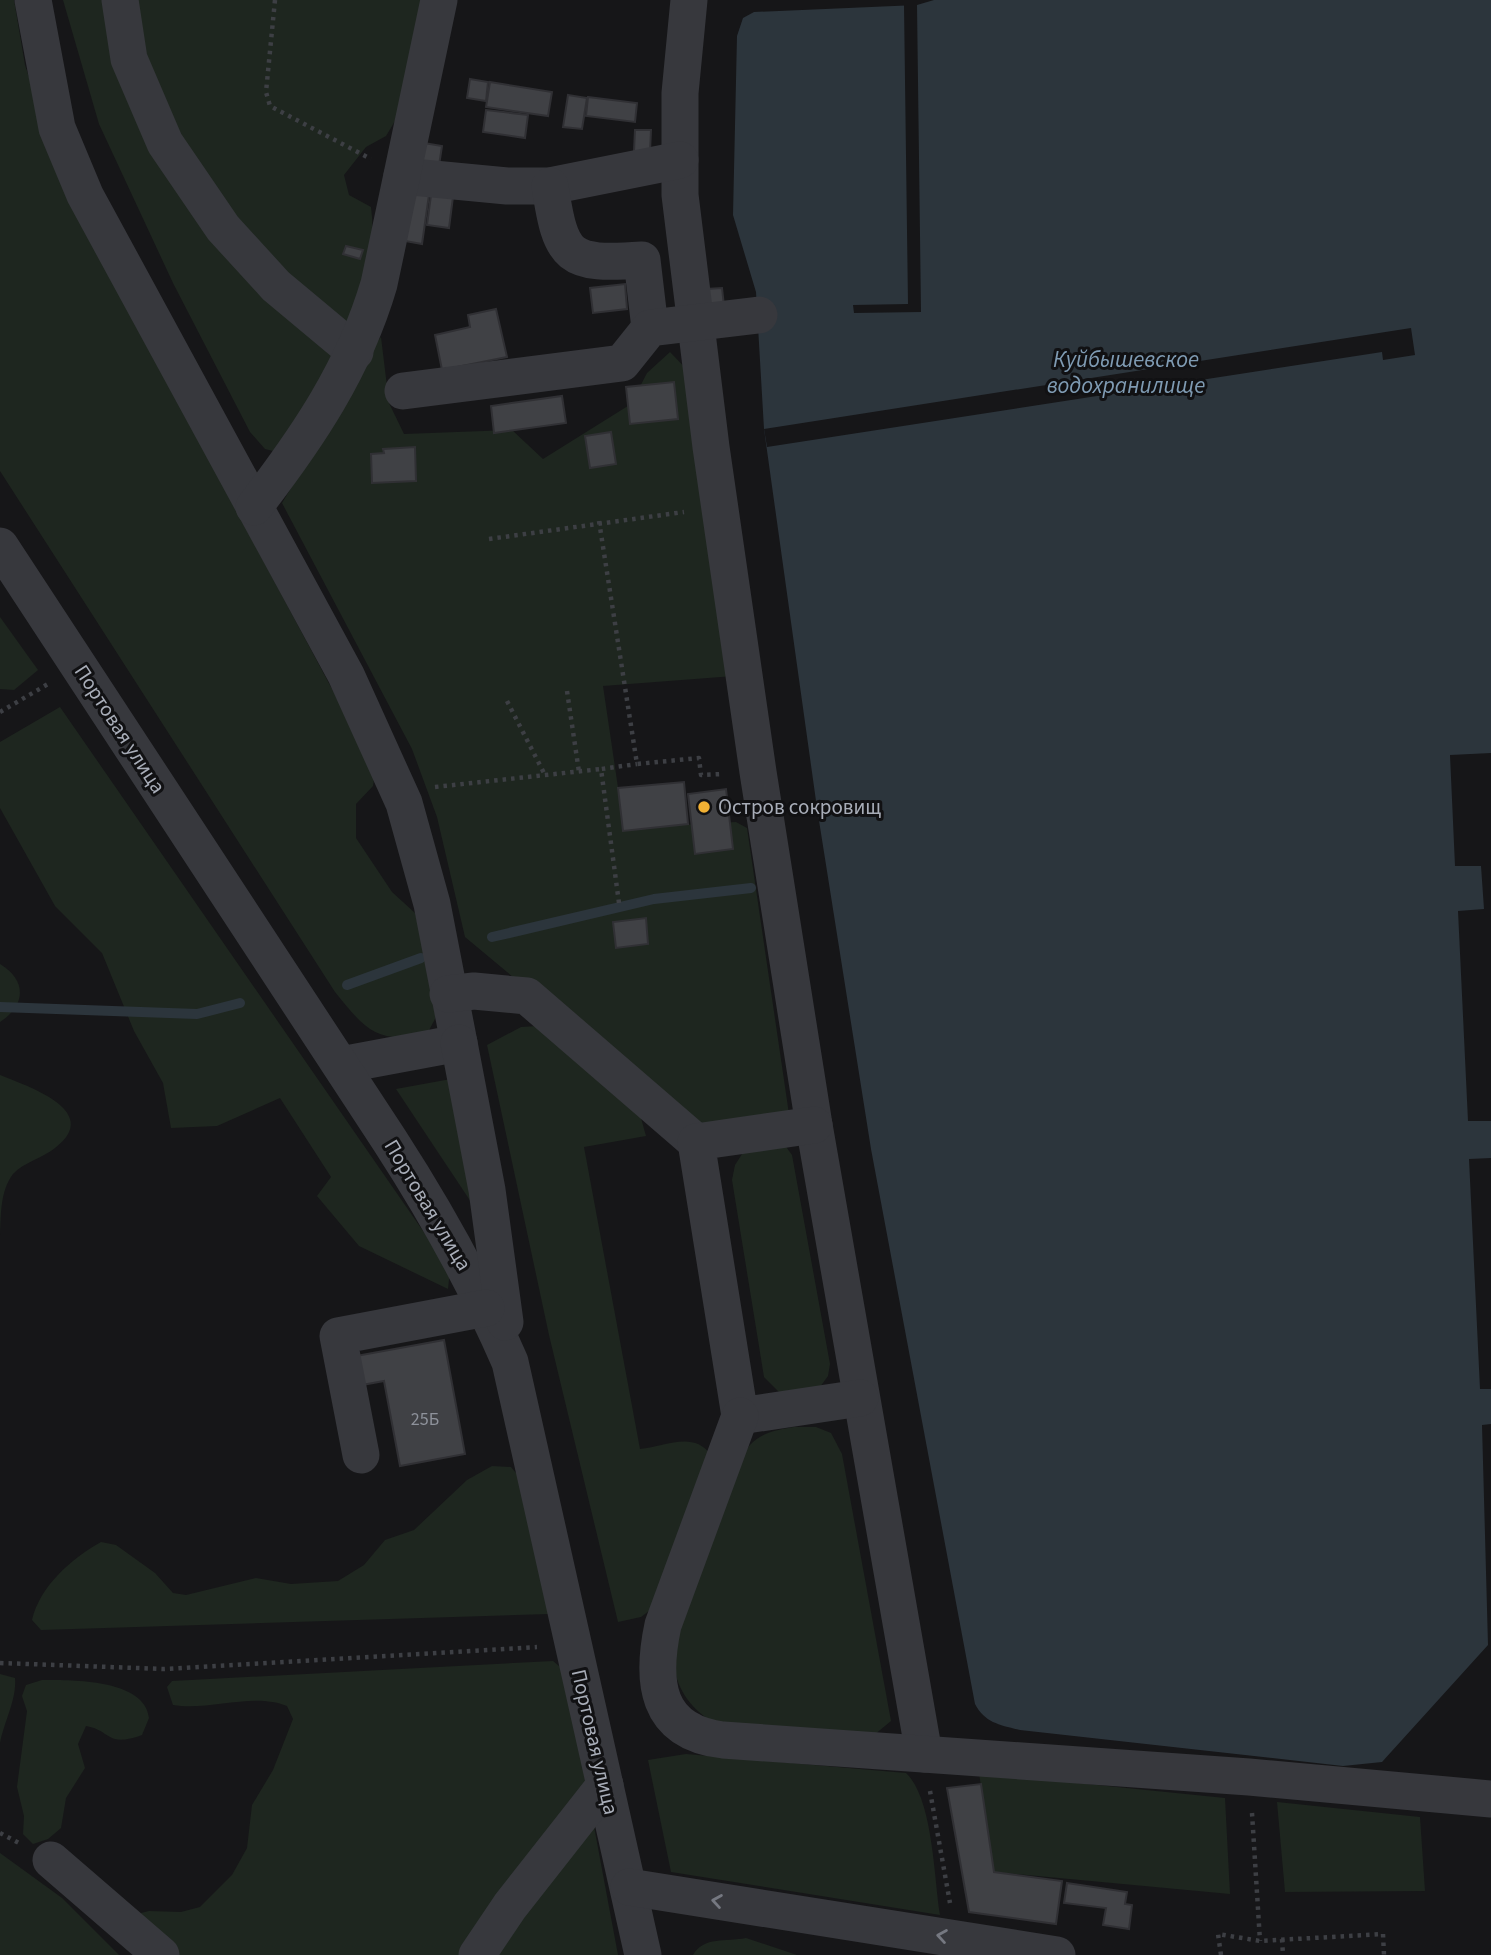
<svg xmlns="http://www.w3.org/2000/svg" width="1491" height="1955" font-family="'Source Sans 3',sans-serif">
<rect width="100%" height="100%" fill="#161618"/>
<g fill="#1e261f">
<path d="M 0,0 L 14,0 L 25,65 L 58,165 L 195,433 L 355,732 L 374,779 L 373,786 L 356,804 L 356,838 L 392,892 L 415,913 L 435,987 L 435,1019 L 427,1034 C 377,1045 365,1029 335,992 L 0,471 Z"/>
<path d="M 63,0 L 430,0 L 419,81 L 386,136 L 366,147 L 344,175 L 349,195 L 371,207 C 383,295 319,380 277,452 L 265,449 L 250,432 L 173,283 L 99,124 Z"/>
<path d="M 381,337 L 389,403 L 404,434 L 512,430 L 543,459 L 631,404 L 647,373 L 670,352 L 693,376 L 734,676 L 603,686 L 624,828 L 736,822 L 747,828 L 789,1114 L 696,1130 L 465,937 L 437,817 L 412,749 L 282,503 L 325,432 L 364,357 Z"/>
<path d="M 0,617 L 38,670 L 14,690 L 0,689 Z"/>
<path d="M 60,707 L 450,1270 L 448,1289 L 359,1246 L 317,1196 L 331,1177 L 280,1098 L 217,1126 L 171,1128 L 163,1083 L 134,1031 L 102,953 L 55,906 L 0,808 L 0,742 Z"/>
<path d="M 0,964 C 28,981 25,1006 0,1022 Z"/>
<path d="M 538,1026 L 641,1118 L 646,1136 L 584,1147 L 640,1449 C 665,1447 693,1430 711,1455 L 657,1605 L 641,1617 L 618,1622 L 549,1335 L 487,1045 L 521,1027 Z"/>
<path d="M 0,1075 C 27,1086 104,1111 55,1148 C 43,1158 24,1162 13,1174 C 0,1191 1,1215 0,1236 Z"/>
<path d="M 451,1079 L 475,1208 L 396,1089 Z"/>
<path d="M 784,1144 L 792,1155 L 830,1364 L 828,1376 L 820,1387 L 779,1392 L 764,1377 L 732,1180 L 735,1165 L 744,1151 Z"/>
<path d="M 794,1427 L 816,1427 L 831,1433 L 842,1454 L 891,1721 L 874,1735 L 715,1723 C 693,1711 677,1691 674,1665 C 671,1640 733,1464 750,1445 C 762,1432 777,1430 794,1427 Z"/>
<path d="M 492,1466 L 511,1467 L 526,1485 L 549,1614 L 41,1630 L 32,1620 C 40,1586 71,1559 101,1542 L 116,1545 L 155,1573 L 173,1593 L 186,1595 L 256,1578 L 291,1584 L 338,1581 L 364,1565 L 385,1540 L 414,1530 L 467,1480 Z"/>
<path d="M 553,1661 L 565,1671 L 618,1955 L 141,1955 L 141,1913 L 149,1911 L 181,1912 L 200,1907 L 232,1875 L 247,1848 L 252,1805 L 273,1770 L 293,1719 L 287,1706 C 253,1692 210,1711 173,1705 L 167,1687 L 172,1681 Z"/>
<path d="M 0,1674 L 15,1678 C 17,1699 4,1722 0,1743 Z"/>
<path d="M 42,1680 C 72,1680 145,1679 149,1718 L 142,1735 C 106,1748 111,1730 86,1726 L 78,1744 L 85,1768 L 66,1798 L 61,1828 L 48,1839 L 33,1844 L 23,1834 L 24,1816 L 17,1787 L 27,1711 L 22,1696 L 26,1685 Z"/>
<path d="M 686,1754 L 906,1773 C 933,1798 934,1878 940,1915 L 671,1872 L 648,1760 Z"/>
<path d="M 979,1773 L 1225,1798 L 1230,1894 L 994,1872 Z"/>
<path d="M 1277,1802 L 1420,1817 L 1425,1891 L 1285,1892 Z"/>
<path d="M 0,1853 L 62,1898 L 119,1955 L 0,1955 Z"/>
<path d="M 746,1938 L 797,1955 L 693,1955 C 704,1936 726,1942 746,1938 Z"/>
</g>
<path fill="#2c353c" d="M 934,0 L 1491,0 L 1491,753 L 1450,755 L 1455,866 L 1481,866 L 1484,909 L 1458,911 L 1468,1121 L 1491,1121 L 1491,1158 L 1469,1159 L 1480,1389 L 1491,1389 L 1491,1424 L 1482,1425 L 1488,1645 L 1382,1762 L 1343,1766 L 1020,1730 C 1000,1725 985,1723 975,1704 L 871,1149 L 817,808 L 764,429 L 756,292 L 733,215 L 737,36 L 743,18 L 754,12 L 917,5 Z"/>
<g fill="#161618">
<path d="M 904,5 L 917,5 L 921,312 L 854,313 L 853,305 L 908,304 Z"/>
<path d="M 1411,328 L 1415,355 L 1383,360 L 1382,352 L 767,447 L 764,429 Z"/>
</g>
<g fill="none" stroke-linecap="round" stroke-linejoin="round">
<g stroke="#2c353c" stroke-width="10">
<path d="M 492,937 L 654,899 L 751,888"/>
<path d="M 347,985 L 421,958"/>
<path d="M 0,1007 L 197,1014 L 240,1003"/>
</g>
</g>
<g fill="#404145" stroke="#303034" stroke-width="2">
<path d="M 470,79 L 488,82 L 486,101 L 467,98 Z"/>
<path d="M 490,82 L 552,92 L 548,116 L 486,107 Z"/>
<path d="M 568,95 L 587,98 L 582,129 L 563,127 Z"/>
<path d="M 588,97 L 637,103 L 635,122 L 586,116 Z"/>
<path d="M 486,110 L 528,115 L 525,138 L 483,132 Z"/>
<path d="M 635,130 L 651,130 L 650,152 L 634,151 Z"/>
<path d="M 424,143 L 442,146 L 438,172 L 420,169 Z"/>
<path d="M 412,192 L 429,195 L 422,244 L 405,241 Z"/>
<path d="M 431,195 L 453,197 L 449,228 L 427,225 Z"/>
<path d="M 346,246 L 363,250 L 360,259 L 343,254 Z"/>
<path d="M 625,284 L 627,309 L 593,313 L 590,288 Z"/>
<path d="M 722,288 L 724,306 L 708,308 L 706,289 Z"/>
<path d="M 496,309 L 507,357 L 442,370 L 435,335 L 470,327 L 468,315 Z"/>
<path d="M 674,382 L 678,419 L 630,424 L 626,387 Z"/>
<path d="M 562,396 L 566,423 L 494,433 L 491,406 Z"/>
<path d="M 611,432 L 616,464 L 590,468 L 585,436 Z"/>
<path d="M 415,447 L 416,481 L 372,483 L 371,454 L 384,453 L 383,449 Z"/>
<path d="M 684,782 L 688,824 L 623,831 L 618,788 Z"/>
<path d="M 726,789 L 733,849 L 695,854 L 688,794 Z"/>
<path d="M 646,918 L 648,944 L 616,948 L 613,922 Z"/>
<path d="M 444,1340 L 465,1454 L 400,1466 L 384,1381 L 362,1385 L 356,1356 Z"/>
<path d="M 981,1784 L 994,1872 L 1062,1881 L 1056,1924 L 969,1912 L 947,1788 Z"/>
<path d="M 1067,1883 L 1127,1892 L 1125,1904 L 1132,1905 L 1129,1929 L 1103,1925 L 1106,1908 L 1064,1903 Z"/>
</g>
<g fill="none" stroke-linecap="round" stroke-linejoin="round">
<g stroke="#3d3f44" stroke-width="4.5" stroke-dasharray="3.5 5" stroke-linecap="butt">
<path d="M 275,0 L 266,92 L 270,106 L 371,159"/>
<path d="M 599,521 L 637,764 L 699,758 L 701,775 L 722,774"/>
<path d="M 489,539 L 684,512"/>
<path d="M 567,691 L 579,772"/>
<path d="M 507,701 L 545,775"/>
<path d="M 0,712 L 48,684"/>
<path d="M 435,787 L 601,769"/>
<path d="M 619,903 L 601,769 L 637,764"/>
<path d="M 0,1663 L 164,1669 L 537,1647"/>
<path d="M 930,1791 L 950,1903"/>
<path d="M 1252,1813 L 1260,1941"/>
<path d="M 0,1833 L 21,1844"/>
<path d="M 1282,1939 L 1283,1955"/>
<path d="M 1221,1955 L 1218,1934 L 1260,1941 L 1383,1934 L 1384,1955"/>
</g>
<g stroke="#37383d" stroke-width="37">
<path d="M 33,0 L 57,128 L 85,195 L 346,675 L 404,803 L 432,904 L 459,1043 L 341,1065"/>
<path d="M 120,0 L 129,59 L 165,143 L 223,228 L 276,286 L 355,352"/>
<path d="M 689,0 L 680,93 L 680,195 L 711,447 L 758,772 L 814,1125 L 924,1754"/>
<path d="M 402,176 L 507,186 L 550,186 L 680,160"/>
<path d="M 550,186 C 561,259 568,265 642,260 L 650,328"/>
<path d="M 403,391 L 622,363 L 650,328 L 759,315"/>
<path d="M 254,507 C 308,437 354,369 379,284 L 439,0"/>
<path d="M 0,546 L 390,1141 C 436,1212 476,1284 510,1362 L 643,1955"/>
<path d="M 448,994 L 474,991 L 527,996 L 696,1142"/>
<path d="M 459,1043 L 487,1190 L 505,1322"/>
<path d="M 814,1125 L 696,1142 L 740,1416 L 860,1398"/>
<path d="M 740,1416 L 663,1625 C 651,1681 655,1732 723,1740 L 1249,1777 L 1491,1799"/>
<path d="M 361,1455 L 338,1336 L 486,1308"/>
<path d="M 51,1860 L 161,1955"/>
<path d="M 629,1887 L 1057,1955"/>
<path d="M 477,1955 L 510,1906 L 605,1785"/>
</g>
</g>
<defs><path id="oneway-chevron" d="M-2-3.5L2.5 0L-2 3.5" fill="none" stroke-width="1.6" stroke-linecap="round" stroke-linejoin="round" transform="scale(1.75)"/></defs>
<g stroke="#757881">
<use href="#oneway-chevron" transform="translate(717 1901) rotate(-171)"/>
<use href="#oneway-chevron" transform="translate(942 1936) rotate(-171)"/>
</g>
<circle fill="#f2b134" stroke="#111113" stroke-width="2.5" cx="704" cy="807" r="7"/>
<g text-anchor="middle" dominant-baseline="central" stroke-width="6" stroke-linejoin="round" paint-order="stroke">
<g font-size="18" fill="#8e929b">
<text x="425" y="1419">25Б</text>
</g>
<g font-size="21" fill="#a8adb8" stroke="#111113">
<text transform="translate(120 729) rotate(57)">Портовая улица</text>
<text transform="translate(428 1205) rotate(59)">Портовая улица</text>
<text transform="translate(595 1742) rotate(77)">Портовая улица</text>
</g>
<g font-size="21" fill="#a8adb8" stroke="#111113" text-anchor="start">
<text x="718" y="807">Остров сокровищ</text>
</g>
<g font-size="23" font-style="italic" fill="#7f9bb3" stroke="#111113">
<text x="1126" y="359">Куйбышевское<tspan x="1126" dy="26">водохранилище</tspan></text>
</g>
</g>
</svg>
